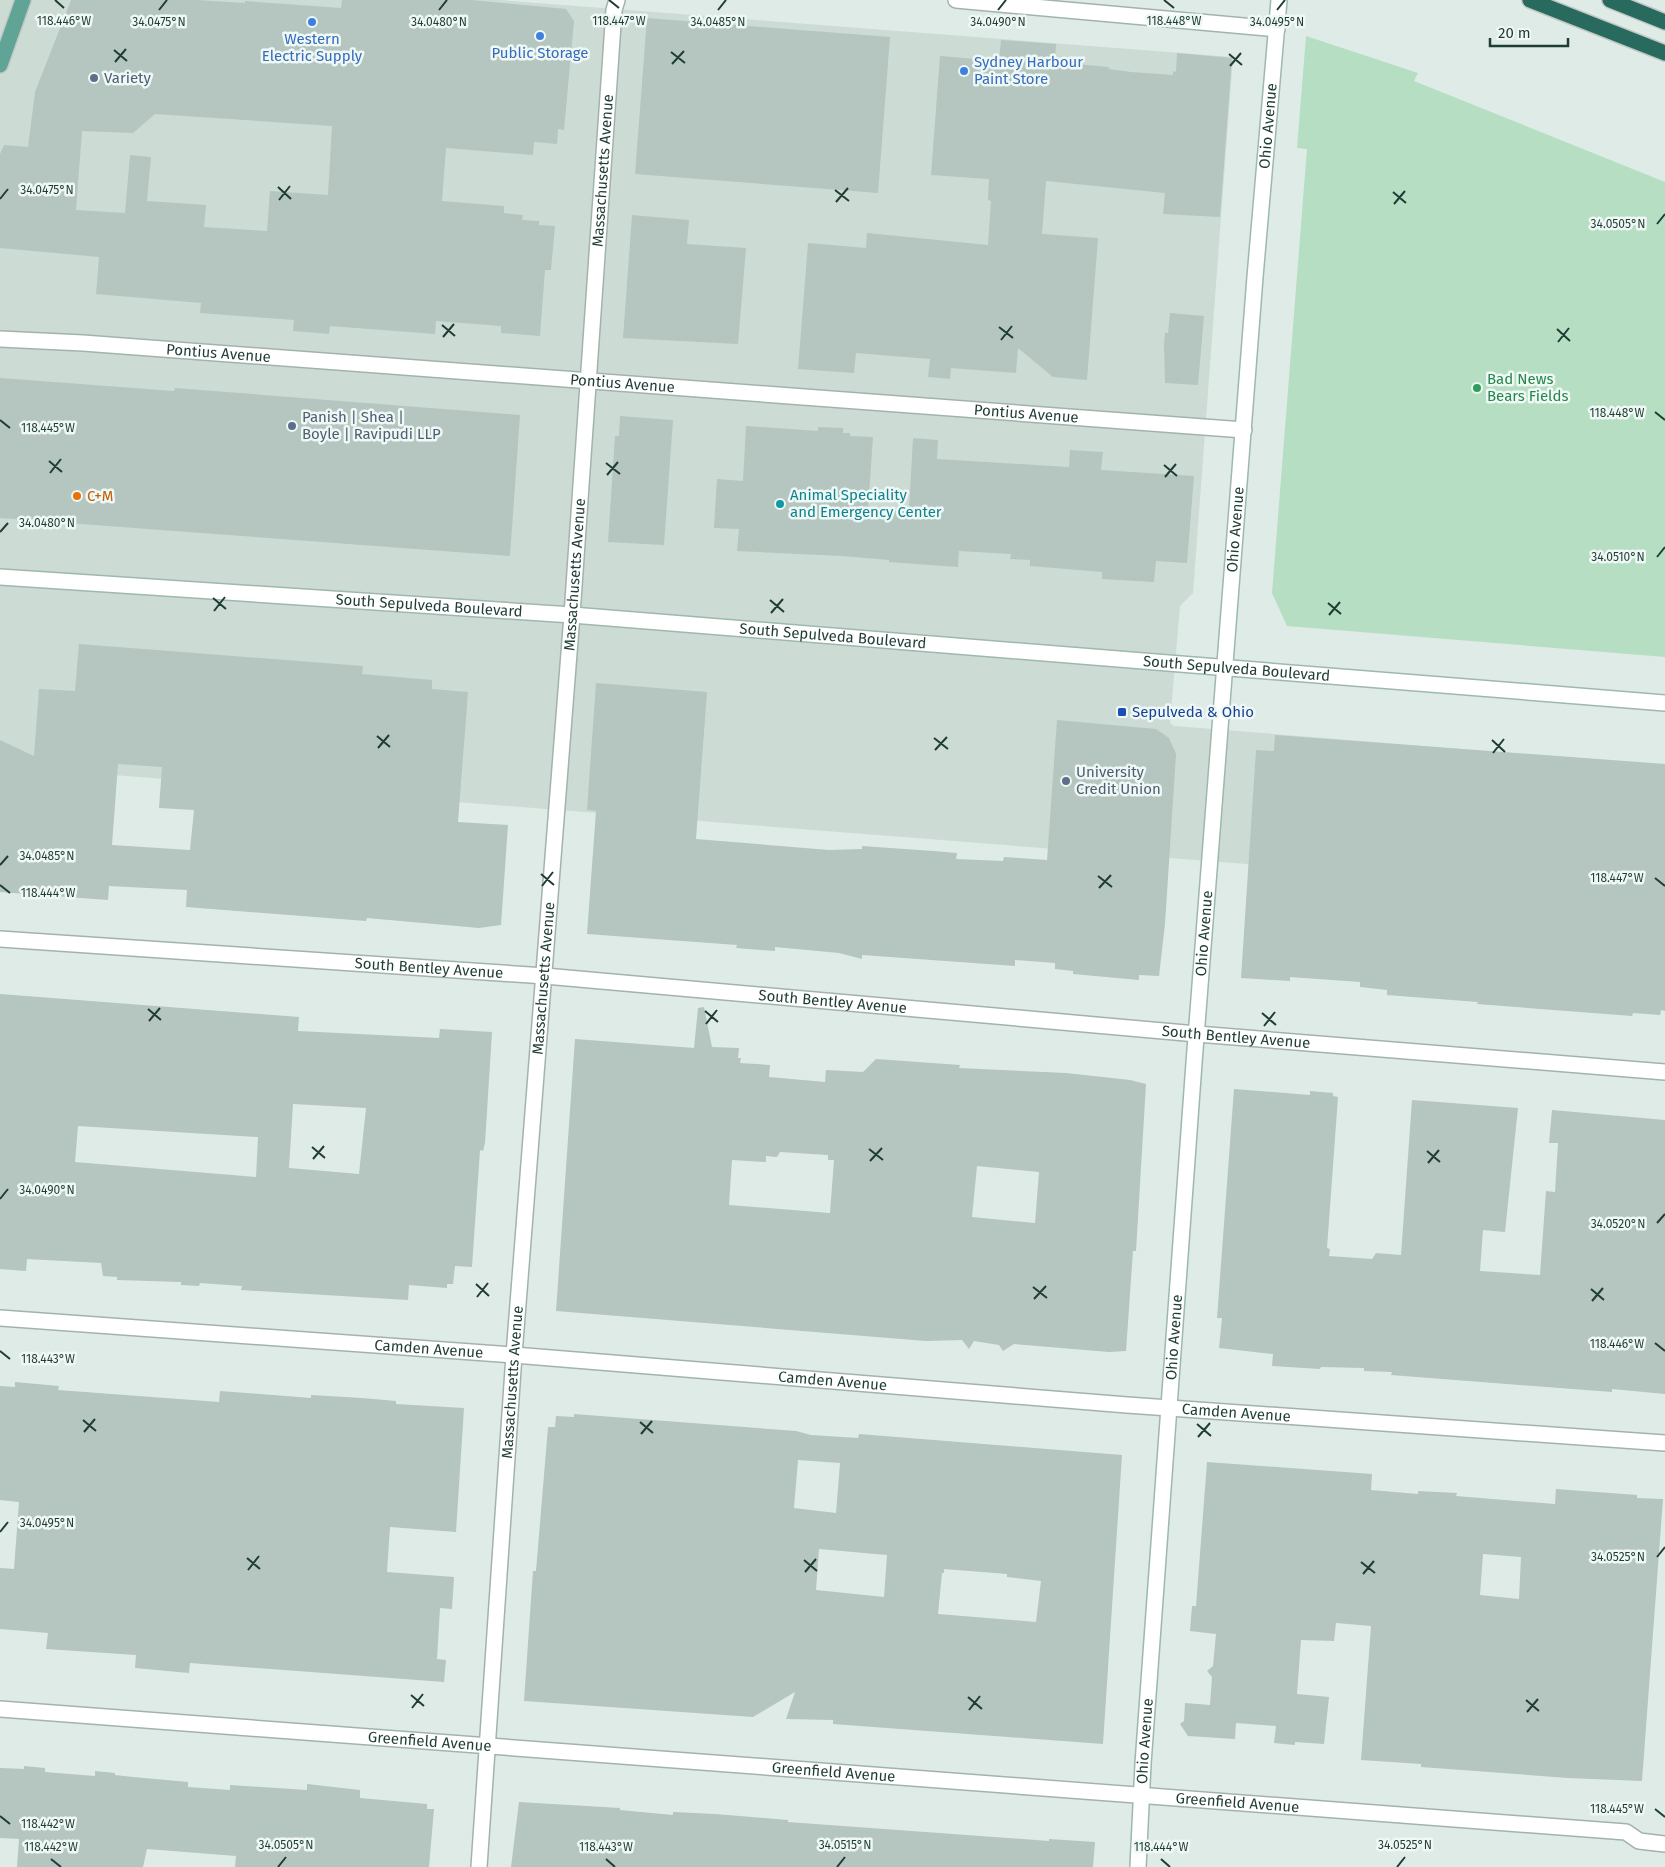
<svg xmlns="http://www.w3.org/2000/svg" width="1665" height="1867" font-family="'Fira Sans',sans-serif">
<rect width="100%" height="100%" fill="#dfebe6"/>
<path fill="#cddbd5" d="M 0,0 L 499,0 L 1233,57 L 1193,593 L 1180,606 L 1170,723 L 1174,726 L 1665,765 L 1665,897 L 0,766 Z"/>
<path fill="#b6dec2" d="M 1306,36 L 1418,73 L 1414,81 L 1665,182 L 1665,657 L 1287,626 L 1272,593 L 1307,149 L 1297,148 Z"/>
<g fill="#b4c6bf" fill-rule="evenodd">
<path d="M 71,0 L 196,0 L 245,3 L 245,1 L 341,8 L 342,0 L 471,0 L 566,9 L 574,21 L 564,130 L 558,129 L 557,144 L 534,142 L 533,155 L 446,148 L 442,201 L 504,206 L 504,213 L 523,215 L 522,220 L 539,221 L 539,225 L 555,226 L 551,270 L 545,270 L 540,336 L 501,333 L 501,326 L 436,321 L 435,334 L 330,326 L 329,334 L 293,331 L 294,320 L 200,313 L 201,303 L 96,294 L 99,257 L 0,248 L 0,154 L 4,145 L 28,147 L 35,92 ZM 155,114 L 332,126 L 328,195 L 270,191 L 267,231 L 204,227 L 206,205 L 147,201 L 151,157 L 130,155 L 125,213 L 76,210 L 82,131 L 133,133 Z"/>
<path d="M 647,18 L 890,37 L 878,193 L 635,174 Z"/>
<path d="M 1001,40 L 1056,44 L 1055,62 L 1109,67 L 1109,69 L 1131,72 L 1173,75 L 1173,71 L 1176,72 L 1177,53 L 1232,58 L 1220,217 L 1163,214 L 1165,193 L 1046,181 L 1042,234 L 1098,238 L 1087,380 L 1053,377 L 1018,348 L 1016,373 L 951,368 L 950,379 L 928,377 L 930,359 L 856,353 L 854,373 L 798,369 L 808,243 L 866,248 L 867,233 L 988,245 L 991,201 L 988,200 L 989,179 L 931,175 L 940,56 L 999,61 Z"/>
<path d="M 632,215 L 689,220 L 687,244 L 746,248 L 738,344 L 623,338 Z"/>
<path d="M 1170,313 L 1204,316 L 1198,385 L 1165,383 L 1164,345 L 1165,333 L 1168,333 Z"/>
<path d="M 0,378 L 174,391 L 175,388 L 520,415 L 510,556 L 0,518 Z"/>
<path d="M 620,416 L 673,420 L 664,545 L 608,542 L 615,436 L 619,436 Z"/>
<path d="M 746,426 L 818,431 L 818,427 L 843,428 L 843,433 L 850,433 L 850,436 L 873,437 L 868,509 L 909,511 L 913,438 L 938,440 L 937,459 L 1069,467 L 1070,450 L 1103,452 L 1101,470 L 1194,476 L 1187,563 L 1156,561 L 1154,582 L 1102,579 L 1102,572 L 1030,566 L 1030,560 L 1010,559 L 1011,554 L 959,551 L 958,567 L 889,562 L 889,560 L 842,556 L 737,551 L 739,529 L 714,528 L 717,479 L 743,481 Z"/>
<path d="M 79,644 L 363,666 L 362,674 L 432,680 L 432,689 L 468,692 L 458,822 L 508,825 L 501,925 L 479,928 L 367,918 L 366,921 L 186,907 L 187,890 L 109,886 L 108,900 L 0,892 L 0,740 L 34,756 L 39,689 L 75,691 ZM 118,764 L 162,767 L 159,808 L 194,810 L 190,850 L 112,845 Z"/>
<path d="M 596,683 L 707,692 L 696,839 L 829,850 L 862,849 L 862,846 L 933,851 L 957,853 L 956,859 L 1003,861 L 1004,857 L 1047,860 L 1057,720 L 1156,729 L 1169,738 L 1176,754 L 1165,924 L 1159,976 L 1139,975 L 1139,980 L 1073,974 L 1073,971 L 1055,969 L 1055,963 L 1015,960 L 1015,966 L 862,955 L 862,959 L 839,953 L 775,947 L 775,951 L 736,948 L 737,945 L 587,934 L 596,811 L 587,810 Z"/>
<path d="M 1275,735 L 1665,764 L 1665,1011 L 1661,1010 L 1660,1015 L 1633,1013 L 1632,1016 L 1477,1004 L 1478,1002 L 1387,995 L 1387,990 L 1360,987 L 1360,982 L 1290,977 L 1290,981 L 1241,978 L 1256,750 L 1274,751 Z"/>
<path d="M 0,994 L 299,1017 L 298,1031 L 439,1038 L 440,1029 L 492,1032 L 485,1143 L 483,1151 L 480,1150 L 472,1267 L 455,1266 L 453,1284 L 447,1284 L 447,1288 L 409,1285 L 408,1300 L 241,1290 L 242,1286 L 200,1283 L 199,1286 L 181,1285 L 181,1282 L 117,1280 L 117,1277 L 103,1276 L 101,1263 L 27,1259 L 26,1271 L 0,1269 ZM 293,1104 L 366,1108 L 359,1174 L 289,1168 ZM 78,1126 L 258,1137 L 256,1177 L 75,1162 Z"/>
<path d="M 704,1007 L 712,1047 L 739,1048 L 738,1058 L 741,1058 L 740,1063 L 770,1065 L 769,1077 L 825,1082 L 826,1070 L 863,1072 L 876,1059 L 960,1065 L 959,1068 L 1066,1073 L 1130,1080 L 1146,1084 L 1136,1251 L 1133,1251 L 1126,1351 L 1109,1352 L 1014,1344 L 1003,1351 L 999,1345 L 974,1341 L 969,1349 L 962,1340 L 926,1341 L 556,1311 L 575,1039 L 694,1048 L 698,1008 ZM 780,1152 L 828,1155 L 828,1160 L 834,1160 L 830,1213 L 729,1205 L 732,1160 L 766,1162 L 766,1156 L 777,1157 ZM 977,1166 L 1039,1172 L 1035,1223 L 972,1217 Z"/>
<path d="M 1234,1089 L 1310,1095 L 1310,1091 L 1333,1093 L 1333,1096 L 1338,1097 L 1327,1248 L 1330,1249 L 1329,1256 L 1372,1259 L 1376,1253 L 1401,1255 L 1412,1100 L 1518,1108 L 1505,1232 L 1483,1230 L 1480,1271 L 1540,1275 L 1546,1191 L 1555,1192 L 1558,1143 L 1549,1143 L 1552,1110 L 1665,1120 L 1665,1394 L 1612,1389 L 1612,1392 L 1391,1375 L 1392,1372 L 1364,1371 L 1364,1368 L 1321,1367 L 1320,1369 L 1272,1366 L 1273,1354 L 1219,1348 L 1222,1318 L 1217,1318 Z"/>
<path d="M 15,1382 L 59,1386 L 58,1390 L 219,1402 L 220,1391 L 311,1398 L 311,1395 L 362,1398 L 396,1401 L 396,1404 L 464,1408 L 456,1532 L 390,1527 L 387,1572 L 454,1577 L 452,1609 L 440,1608 L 437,1659 L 446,1660 L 444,1682 L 190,1663 L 189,1673 L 135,1668 L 136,1655 L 46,1649 L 48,1633 L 0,1629 L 0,1568 L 14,1569 L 19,1502 L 0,1500 L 0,1386 L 15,1387 Z"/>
<path d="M 574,1414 L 796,1431 L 811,1435 L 858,1438 L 859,1434 L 1122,1455 L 1103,1744 L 833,1724 L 833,1720 L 786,1719 L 795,1692 L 753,1717 L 524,1701 L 533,1571 L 536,1571 L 548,1427 L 555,1427 L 556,1416 L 574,1417 ZM 798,1460 L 840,1463 L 836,1513 L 794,1508 ZM 819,1549 L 887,1555 L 884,1597 L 816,1590 ZM 944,1569 L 1007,1574 L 1007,1577 L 1041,1581 L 1036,1622 L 938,1614 L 942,1573 L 944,1573 Z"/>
<path d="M 1207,1462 L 1372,1474 L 1371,1490 L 1418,1494 L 1418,1491 L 1457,1493 L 1456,1496 L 1555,1504 L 1556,1489 L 1637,1495 L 1637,1498 L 1663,1499 L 1642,1781 L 1568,1778 L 1421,1767 L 1421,1764 L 1361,1760 L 1371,1626 L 1336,1623 L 1334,1641 L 1301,1640 L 1297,1694 L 1329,1697 L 1324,1744 L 1295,1742 L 1295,1745 L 1274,1743 L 1276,1726 L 1236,1723 L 1235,1739 L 1188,1736 L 1180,1724 L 1184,1721 L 1185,1703 L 1210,1705 L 1212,1677 L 1207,1671 L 1213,1666 L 1216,1634 L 1190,1631 L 1192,1606 L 1196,1606 ZM 1483,1554 L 1521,1557 L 1519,1599 L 1480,1595 Z"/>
<path d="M 24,1766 L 45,1768 L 45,1772 L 95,1776 L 95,1771 L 115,1773 L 115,1775 L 133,1777 L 188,1782 L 188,1787 L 230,1790 L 230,1785 L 307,1790 L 307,1784 L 360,1790 L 360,1798 L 427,1804 L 427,1809 L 434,1809 L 429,1867 L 235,1867 L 236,1856 L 147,1849 L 143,1867 L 17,1867 L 19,1839 L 0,1838 L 0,1768 L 24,1769 Z"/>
<path d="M 519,1802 L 620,1808 L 620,1810 L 673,1815 L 673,1812 L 715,1814 L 788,1820 L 788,1822 L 1049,1841 L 1049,1839 L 1095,1842 L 1093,1867 L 511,1867 Z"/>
</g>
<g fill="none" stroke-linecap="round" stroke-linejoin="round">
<g stroke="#a2b3ad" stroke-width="18">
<g id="street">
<path d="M 956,0 L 1277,29"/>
<path id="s1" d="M 0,339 L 83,343 L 1244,430"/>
<path id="s2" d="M 0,939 L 545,976 L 1197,1034 L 1665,1072"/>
<path id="s3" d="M 0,1318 L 514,1355 L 1127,1405 L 1665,1443"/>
<path id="s4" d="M 0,1709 L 1626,1832 L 1639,1841 L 1665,1844"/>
<path id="s5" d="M 479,1867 L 514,1355 L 572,615 L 614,10 L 617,0"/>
</g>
</g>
<g stroke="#9db8af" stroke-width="18">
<g id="secondary">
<path id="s6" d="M 0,577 L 572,615 L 1665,703"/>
<path id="s7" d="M 1138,1867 L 1143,1764 L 1194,1063 L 1255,277 L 1279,0"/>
</g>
</g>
<g stroke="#c0c8c6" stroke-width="18">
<path id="primary" d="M 0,65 L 23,0"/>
</g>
<g stroke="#c0c8c6" stroke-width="18">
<g id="highway">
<path d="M 1530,0 L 1665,53"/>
<path d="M 1610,0 L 1665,22"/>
</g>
</g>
<use href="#street" stroke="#fff" stroke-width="15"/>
<use href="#secondary" stroke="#fff" stroke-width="15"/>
<use href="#primary" stroke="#60a495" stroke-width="15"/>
<use href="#highway" stroke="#296a5f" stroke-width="15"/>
</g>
<path fill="none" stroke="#1f3c35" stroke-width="2" d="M 55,0 L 64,8M 609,0 L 619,8M 1164,0 L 1174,8M 159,10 L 167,0M 439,10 L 447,0M 718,10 L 726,0M 998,10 L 1006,0M 1277,10 L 1285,0M 114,50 L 127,61M 671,52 L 685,63M 1229,54 L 1242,65M 115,62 L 126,49M 672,64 L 684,51M 1230,66 L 1241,53M 278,187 L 291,199M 835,190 L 849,201M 1393,192 L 1406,203M 0,199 L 8,189M 279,200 L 290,186M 836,202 L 848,188M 1394,204 L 1405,191M 1657,224 L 1665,214M 442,325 L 455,336M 999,327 L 1013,338M 1557,329 L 1570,341M 443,337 L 454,324M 1001,340 L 1012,326M 1558,342 L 1569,328M 1655,412 L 1665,420M 0,420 L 10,428M 49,461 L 62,472M 606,463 L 620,474M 1164,465 L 1177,476M 50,473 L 61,459M 607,475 L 618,462M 1165,477 L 1176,464M 0,532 L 8,523M 1657,557 L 1665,547M 213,598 L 226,609M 770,600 L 784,612M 1328,603 L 1341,614M 214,611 L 225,597M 771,613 L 783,599M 1329,615 L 1340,602M 377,736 L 390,747M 934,738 L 948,749M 1492,740 L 1505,752M 378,748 L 389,735M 935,750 L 947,737M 1493,753 L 1504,739M 0,865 L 8,856M 541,874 L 554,885M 1098,876 L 1112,887M 1655,878 L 1665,886M 0,885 L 10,893M 542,886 L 553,872M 1099,888 L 1111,875M 148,1009 L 161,1020M 705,1011 L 718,1022M 1262,1013 L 1276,1025M 149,1021 L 160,1008M 706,1024 L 717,1010M 1264,1026 L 1275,1012M 312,1147 L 325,1158M 869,1149 L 883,1160M 1427,1151 L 1440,1162M 313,1159 L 324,1146M 870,1161 L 882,1148M 1428,1163 L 1439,1150M 0,1199 L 8,1189M 1657,1223 L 1665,1214M 476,1284 L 489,1296M 1033,1287 L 1047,1298M 1591,1289 L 1604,1300M 477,1297 L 488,1283M 1034,1299 L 1046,1286M 1592,1301 L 1603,1288M 1655,1343 L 1665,1351M 0,1351 L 10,1359M 83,1420 L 96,1431M 640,1422 L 653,1433M 1197,1424 L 1211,1436M 84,1432 L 95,1419M 641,1434 L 652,1421M 1198,1437 L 1210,1423M 0,1532 L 8,1522M 1657,1557 L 1665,1547M 247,1558 L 260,1569M 804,1560 L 817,1571M 1361,1562 L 1375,1573M 248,1570 L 259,1556M 805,1572 L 816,1559M 1363,1574 L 1374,1561M 411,1695 L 424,1706M 968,1697 L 982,1709M 1526,1700 L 1539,1711M 412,1708 L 423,1694M 969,1710 L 980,1696M 1527,1712 L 1538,1699M 1655,1809 L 1665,1817M 0,1816 L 10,1824M 51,1859 L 61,1867M 606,1859 L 615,1867M 1161,1859 L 1170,1867M 278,1867 L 286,1857M 837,1867 L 845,1857M 1397,1867 L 1405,1857"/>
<g fill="#3f7fe0" stroke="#eff8f4" stroke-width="2">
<circle cx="312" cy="22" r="5"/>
<circle cx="540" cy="36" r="5"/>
<circle cx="964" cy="71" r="5"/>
</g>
<g fill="#5c6f8a" stroke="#eff8f4" stroke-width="2">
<circle cx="94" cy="78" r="5"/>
<circle cx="292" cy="426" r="5"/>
<circle cx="1066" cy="781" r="5"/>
</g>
<circle fill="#2e9e5b" stroke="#eff8f4" stroke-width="2" cx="1477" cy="388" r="5"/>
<circle fill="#e8710a" stroke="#eff8f4" stroke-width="2" cx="77" cy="496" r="5"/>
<circle fill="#0f9aa8" stroke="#eff8f4" stroke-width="2" cx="780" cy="504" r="5"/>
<rect fill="#1a4fb4" stroke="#eff8f4" stroke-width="2" x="1117" y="707" width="10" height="10" rx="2.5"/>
<g text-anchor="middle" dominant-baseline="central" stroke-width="5" stroke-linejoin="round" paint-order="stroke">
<g font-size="15" fill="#366cbe" stroke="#eff8f4">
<text x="312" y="39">Western<tspan x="312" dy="17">Electric Supply</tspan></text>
<text x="540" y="53">Public Storage</text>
<text x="974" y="62" text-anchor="start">Sydney Harbour<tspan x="974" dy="17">Paint Store</tspan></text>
</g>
<g font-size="15" fill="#4e5e75" stroke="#eff8f4" text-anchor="start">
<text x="104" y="78">Variety</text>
<text x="302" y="417">Panish | Shea |<tspan x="302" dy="17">Boyle | Ravipudi LLP</tspan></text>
<text x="1076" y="772">University<tspan x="1076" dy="17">Credit Union</tspan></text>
</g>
<g font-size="15" fill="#1f3c35" stroke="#eff8f4">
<text stroke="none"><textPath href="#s7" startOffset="1746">Ohio Avenue</textPath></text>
<text stroke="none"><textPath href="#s5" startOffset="1701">Massachusetts Avenue</textPath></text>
<text stroke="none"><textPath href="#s1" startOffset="219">Pontius Avenue</textPath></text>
<text stroke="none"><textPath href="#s1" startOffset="624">Pontius Avenue</textPath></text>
<text stroke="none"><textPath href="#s1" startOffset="1029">Pontius Avenue</textPath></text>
<text stroke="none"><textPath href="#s7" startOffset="1341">Ohio Avenue</textPath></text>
<text stroke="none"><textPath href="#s5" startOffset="1296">Massachusetts Avenue</textPath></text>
<text stroke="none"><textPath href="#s6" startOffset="430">South Sepulveda Boulevard</textPath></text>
<text stroke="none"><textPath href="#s6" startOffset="835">South Sepulveda Boulevard</textPath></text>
<text stroke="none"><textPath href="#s6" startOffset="1240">South Sepulveda Boulevard</textPath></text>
<text stroke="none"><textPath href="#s7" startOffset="936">Ohio Avenue</textPath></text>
<text stroke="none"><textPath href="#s2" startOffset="430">South Bentley Avenue</textPath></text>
<text stroke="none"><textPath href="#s5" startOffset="891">Massachusetts Avenue</textPath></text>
<text stroke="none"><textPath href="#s2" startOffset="835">South Bentley Avenue</textPath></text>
<text stroke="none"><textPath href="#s2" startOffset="1240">South Bentley Avenue</textPath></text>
<text stroke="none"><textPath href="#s7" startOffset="531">Ohio Avenue</textPath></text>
<text stroke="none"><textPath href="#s3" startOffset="430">Camden Avenue</textPath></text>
<text stroke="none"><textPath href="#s3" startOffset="835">Camden Avenue</textPath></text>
<text stroke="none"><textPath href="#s5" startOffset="486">Massachusetts Avenue</textPath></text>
<text stroke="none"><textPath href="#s3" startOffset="1240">Camden Avenue</textPath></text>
<text stroke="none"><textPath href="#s7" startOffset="126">Ohio Avenue</textPath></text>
<text stroke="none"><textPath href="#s4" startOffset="431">Greenfield Avenue</textPath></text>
<text stroke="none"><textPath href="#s4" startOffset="836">Greenfield Avenue</textPath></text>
<text stroke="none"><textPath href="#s4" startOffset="1241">Greenfield Avenue</textPath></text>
</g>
<g font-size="15" fill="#27864d" stroke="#eff8f4" text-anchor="start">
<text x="1487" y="379">Bad News<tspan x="1487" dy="17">Bears Fields</tspan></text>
</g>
<g font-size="15" fill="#0d838f" stroke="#eff8f4" text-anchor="start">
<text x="790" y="495">Animal Speciality<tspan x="790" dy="17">and Emergency Center</tspan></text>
</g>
<g font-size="15" fill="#c56008" stroke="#eff8f4" text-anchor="start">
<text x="87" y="496">C+M</text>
</g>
<g font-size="15" fill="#164399" stroke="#eff8f4" text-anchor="start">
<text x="1132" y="712">Sepulveda &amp; Ohio</text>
</g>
</g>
<g font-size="12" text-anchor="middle" fill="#1f3c35" stroke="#eff8f4" stroke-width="5" stroke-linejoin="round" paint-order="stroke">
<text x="64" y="25">118.446°W</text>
<text x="619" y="25">118.447°W</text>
<text x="1174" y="25">118.448°W</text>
<text x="159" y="26">34.0475°N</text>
<text x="439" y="26">34.0480°N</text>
<text x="718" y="26">34.0485°N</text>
<text x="998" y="26">34.0490°N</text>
<text x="1277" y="26">34.0495°N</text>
<text x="47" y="194">34.0475°N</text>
<text x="1618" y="228">34.0505°N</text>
<text x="1617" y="417">118.448°W</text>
<text x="48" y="432">118.445°W</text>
<text x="47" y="527">34.0480°N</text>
<text x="1618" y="561">34.0510°N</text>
<text x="47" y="860">34.0485°N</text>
<text x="1617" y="882">118.447°W</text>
<text x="48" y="897">118.444°W</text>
<text x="47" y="1194">34.0490°N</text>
<text x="1618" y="1228">34.0520°N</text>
<text x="1617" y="1348">118.446°W</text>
<text x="48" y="1363">118.443°W</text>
<text x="47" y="1527">34.0495°N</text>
<text x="1618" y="1561">34.0525°N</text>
<text x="1617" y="1813">118.445°W</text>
<text x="48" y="1828">118.442°W</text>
<text x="286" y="1849">34.0505°N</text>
<text x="845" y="1849">34.0515°N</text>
<text x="1405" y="1849">34.0525°N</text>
<text x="51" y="1851">118.442°W</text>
<text x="606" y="1851">118.443°W</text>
<text x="1161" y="1851">118.444°W</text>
</g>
<path d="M1490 38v8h78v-8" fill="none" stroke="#1f3c35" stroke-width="2.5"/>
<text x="1498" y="38" font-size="15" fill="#1f3c35" stroke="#eff8f4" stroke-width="4" paint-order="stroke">20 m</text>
</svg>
